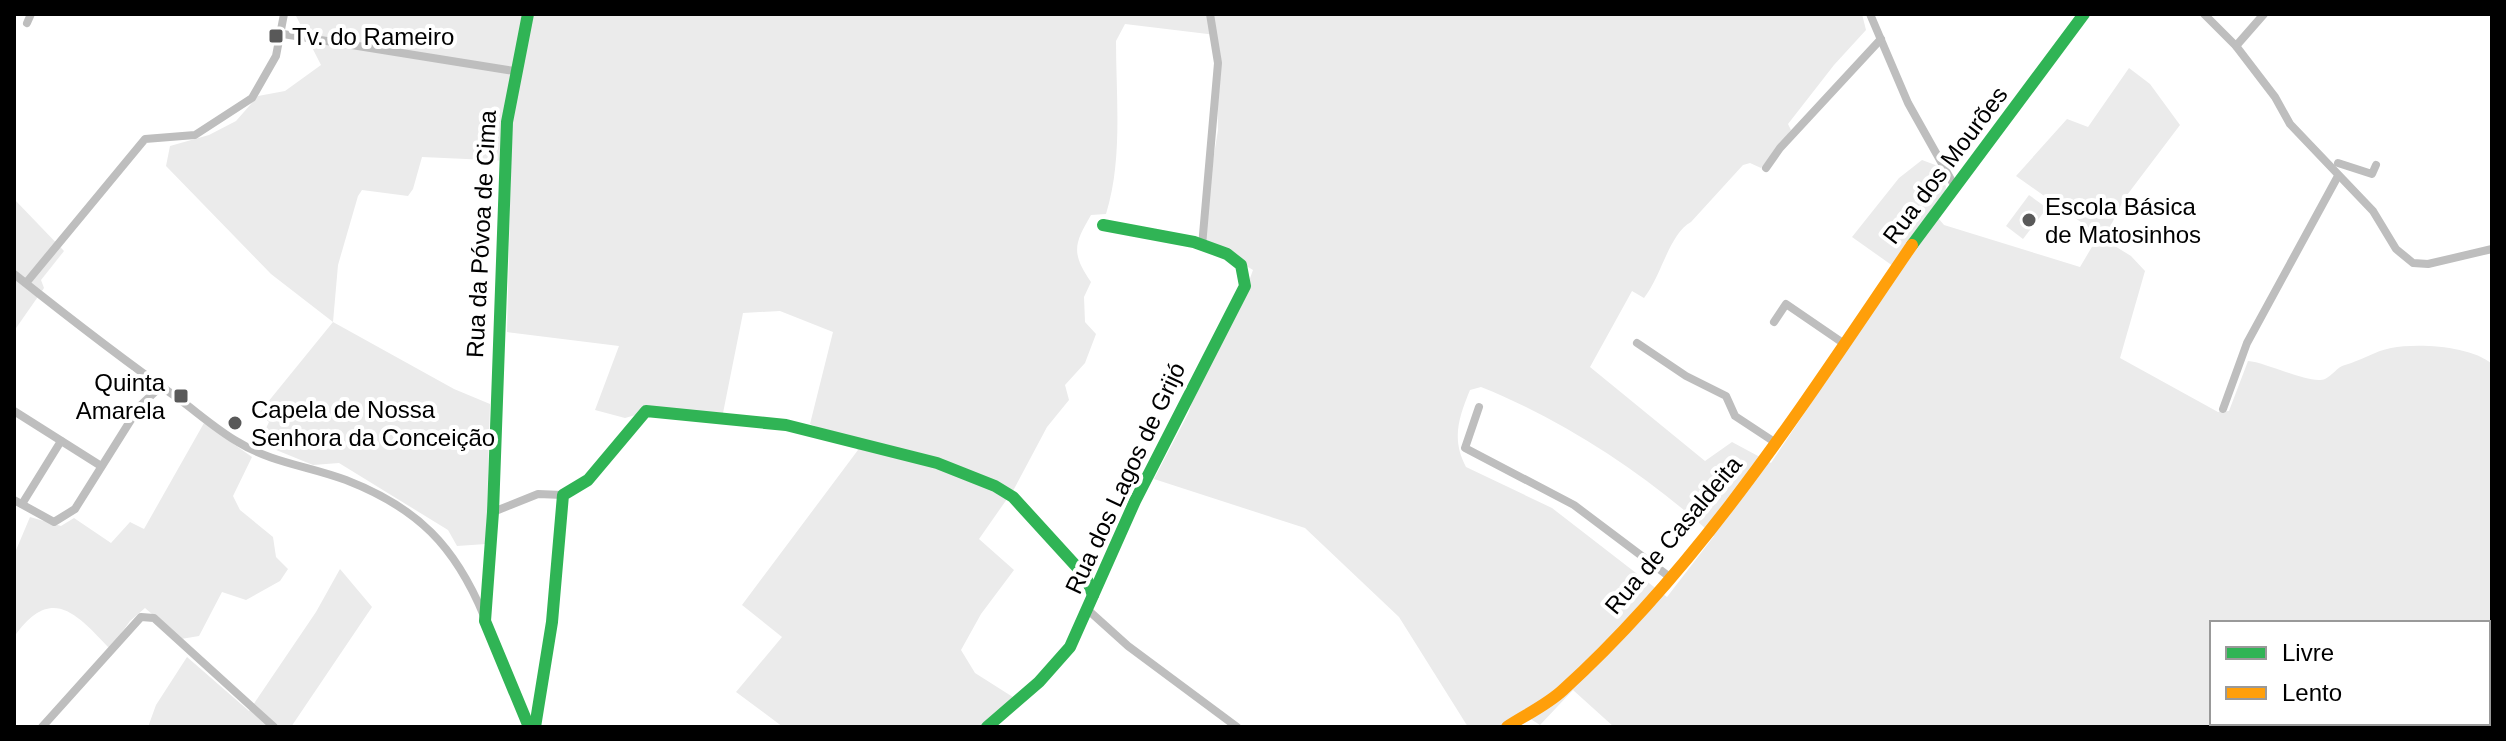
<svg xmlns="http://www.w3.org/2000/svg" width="2506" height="741" font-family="Helvetica,sans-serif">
<rect width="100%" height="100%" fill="#fff"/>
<g fill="#ebebeb" fill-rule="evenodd">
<path d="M 295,14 L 1862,14 L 1866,30 L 1834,65 L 1788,124 L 1791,130 L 1761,168 L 1750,163 L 1743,165 L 1691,222 C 1669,234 1662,275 1644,298 L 1632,291 L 1590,367 L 1705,461 L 1732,442 L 1771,463 L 1900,271 L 1852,237 L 1899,178 L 1922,160 L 1938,166 L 1946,187 L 1939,219 L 1944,225 L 2080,267 L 2099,235 L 2016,176 L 2067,119 L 2088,127 L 2129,68 L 2150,84 L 2180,125 L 2124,199 L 2106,235 L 2105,240 L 2131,256 L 2145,271 L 2120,358 L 2218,412 L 2229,411 L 2248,361 C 2266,362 2310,385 2325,379 C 2332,376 2337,367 2345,365 C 2360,361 2375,351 2391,348 C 2418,343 2471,346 2492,364 L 2492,727 L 1614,727 L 1573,690 L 1540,725 L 1523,714 L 1498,727 L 1468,727 L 1399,617 L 1305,528 L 1154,479 L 1189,412 L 1197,384 L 1243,298 L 1253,270 L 1206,242 L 1202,229 L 1218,130 L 1216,35 L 1125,24 L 1116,41 C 1116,98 1123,159 1106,214 L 1091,215 C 1074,244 1071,253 1091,282 L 1084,297 L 1085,322 L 1096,334 L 1085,363 L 1065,385 L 1069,400 L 1047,427 L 1014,489 L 979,539 L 1014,570 L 981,614 L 961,650 L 975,673 L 1016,699 L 983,727 L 783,727 L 736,692 L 782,637 L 742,605 L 858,450 L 848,441 L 810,424 L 833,332 L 780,311 L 743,313 L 723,413 L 657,409 L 625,418 L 595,410 L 619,346 L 507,332 L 511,161 L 422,157 L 413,189 L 408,196 L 362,190 L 358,196 L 338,265 L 333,322 L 454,389 L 490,404 L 486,544 L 457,546 L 448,530 L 339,463 L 313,465 L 259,443 L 269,422 L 259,413 L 333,322 L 271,274 L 166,166 L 170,146 L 209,135 L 236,121 L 258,96 L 285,91 L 321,65 ZM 1481,387 C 1564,420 1648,476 1714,536 L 1667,597 L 1552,508 L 1466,467 C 1451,439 1459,417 1470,390 ZM 2212,623 L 2488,623 L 2488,723 L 2212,723 Z"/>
<path d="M 2029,195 L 2047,208 L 2023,239 L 2006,226 Z"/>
<path d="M 14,199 L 64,251 L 41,280 L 44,288 L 14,331 Z"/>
<path d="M 204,423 L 252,457 L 233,496 L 240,510 L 273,537 L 276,557 L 288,569 L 280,581 L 246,600 L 222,592 L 199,636 L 181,639 L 145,608 L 130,621 L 110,649 C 76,613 51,584 14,637 L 14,555 L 30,517 L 61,526 L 74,518 L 111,543 L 130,522 L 144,529 Z"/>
<path d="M 340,569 L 372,607 L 291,727 L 148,727 L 156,705 L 187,657 L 249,711 L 316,612 Z"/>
</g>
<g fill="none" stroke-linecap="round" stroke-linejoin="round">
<g stroke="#bebebe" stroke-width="8">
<path d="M 1870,14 L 1908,103 L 1954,185"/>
<path d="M 2204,14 L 2236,46 L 2275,97 L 2290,124 L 2373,211 L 2396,249 L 2413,263 L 2428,264 L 2492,249"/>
<path d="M 27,23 L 31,14"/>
<path d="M 283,34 L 514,71"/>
<path d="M 2236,46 L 2264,14"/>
<path d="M 2338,163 L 2372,174 L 2376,165"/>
<path d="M 1766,168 L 1780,148 L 1881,39"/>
<path d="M 1202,246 L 1218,63 L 1210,14"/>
<path d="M 14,274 C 68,317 122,359 179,399 C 198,413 217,430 238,442 C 272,463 309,466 346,480 C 418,508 455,546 484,616"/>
<path d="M 26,283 L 145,139 L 195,135 L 252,98 L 276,56 L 284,14"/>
<path d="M 1774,322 L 1786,304 L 1843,343"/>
<path d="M 1637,343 L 1686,376 L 1726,396 L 1735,416 L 1776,443"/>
<path d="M 1479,407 L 1465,448 L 1574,505 L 1671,578"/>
<path d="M 2223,409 L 2247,343 L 2338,176"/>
<path d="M 14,411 L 101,466"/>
<path d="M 14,500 L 54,522 L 75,509 L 139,407 L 161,386"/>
<path d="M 22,504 L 61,441"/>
<path d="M 493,512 L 538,494 L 563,495"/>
<path d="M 1088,610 L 1128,646 L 1237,727"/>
<path d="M 42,727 L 141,617 L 154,618 L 274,727"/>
</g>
<g stroke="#30b455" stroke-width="12">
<path d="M 528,14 L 507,122 L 493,512 L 485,621 L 529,727"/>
<path d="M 1912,245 L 2084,14"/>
<path d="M 535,727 L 552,622 L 563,495 L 588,480 L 646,411 L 786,425 L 937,463 L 995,486 L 1013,497 L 1086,577 L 1093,595"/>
<path d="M 987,727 L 1039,682 L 1070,647 L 1135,501 L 1245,286 L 1241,265 L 1227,254 L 1194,242 L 1103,225"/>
</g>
<path stroke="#ff9f0a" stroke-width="12" d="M 1507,727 C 1525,715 1547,705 1563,690 C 1703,563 1806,400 1912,245"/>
</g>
<g fill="#595959" stroke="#fff" stroke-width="3">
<rect x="268" y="28" width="16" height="16" rx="4"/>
<circle cx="2029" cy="220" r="8"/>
<rect x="173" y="388" width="16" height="16" rx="4"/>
<circle cx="235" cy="423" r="8"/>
</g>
<g text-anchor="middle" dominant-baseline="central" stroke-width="8" stroke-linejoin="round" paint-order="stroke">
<g font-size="24" fill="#000" stroke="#fff" text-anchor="start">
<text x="292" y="36">Tv. do Rameiro</text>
<text x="2045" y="206">Escola Básica<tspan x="2045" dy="28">de Matosinhos</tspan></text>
<text x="165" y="382" text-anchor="end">Quinta<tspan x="165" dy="28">Amarela</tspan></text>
<text x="251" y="409">Capela de Nossa<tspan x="251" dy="28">Senhora da Conceição</tspan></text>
</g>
<g font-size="24" fill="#000" stroke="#fff">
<text transform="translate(1945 165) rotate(-53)">Rua dos Mourões</text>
<text transform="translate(481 234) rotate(-87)">Rua da Póvoa de Cima</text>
<text transform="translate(1125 478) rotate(-65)">Rua dos Lagos de Grijó</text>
<text transform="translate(1673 535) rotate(-50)">Rua de Casaldeita</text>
</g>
</g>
<rect width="2506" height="741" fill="none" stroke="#000000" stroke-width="32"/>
<rect x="2210" y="621" width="280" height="104" fill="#ffffff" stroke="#999999" stroke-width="2"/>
<rect x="2226" y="647" width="40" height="12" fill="#30b455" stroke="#999999" stroke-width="2"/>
<text x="2282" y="661" font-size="24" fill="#000000">Livre</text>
<rect x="2226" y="687" width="40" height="12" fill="#ff9f0a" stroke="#999999" stroke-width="2"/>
<text x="2282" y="701" font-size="24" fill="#000000">Lento</text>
</svg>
